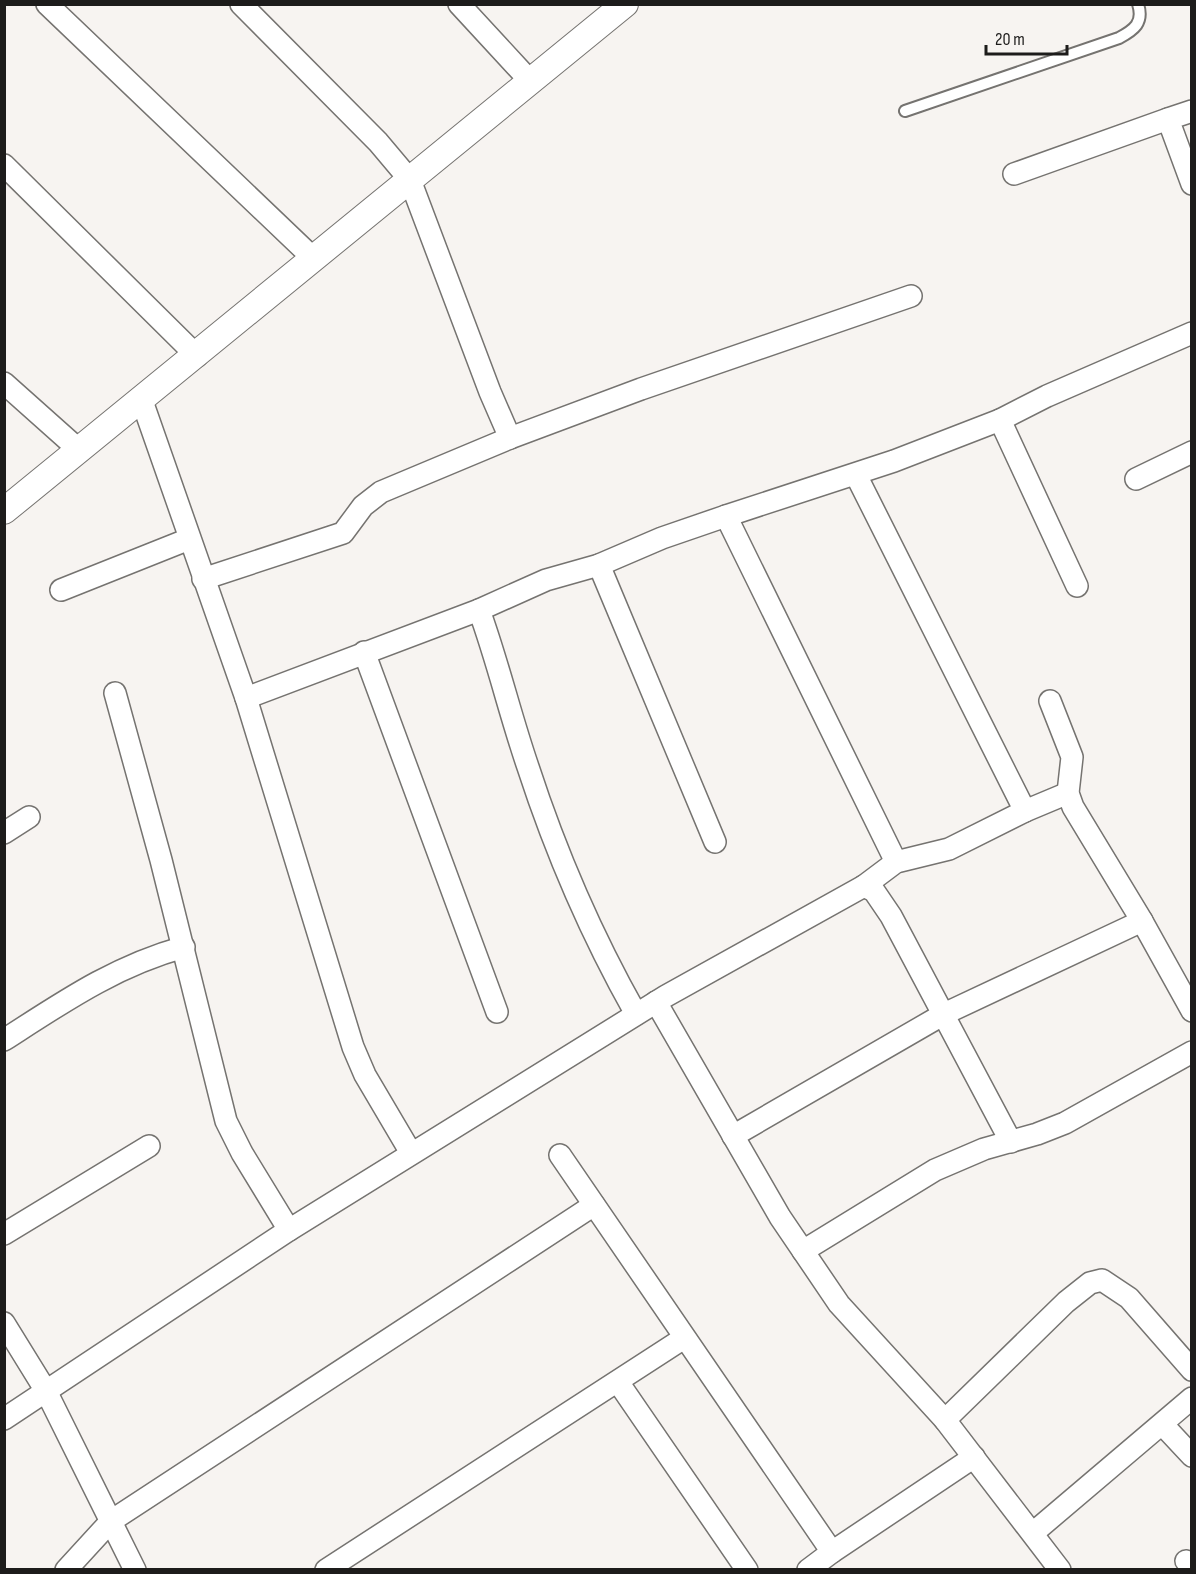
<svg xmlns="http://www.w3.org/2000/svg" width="1196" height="1574" font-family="'Sofia Sans Condensed',sans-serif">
<rect width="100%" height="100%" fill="#f7f4f1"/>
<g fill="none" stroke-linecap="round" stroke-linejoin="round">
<g stroke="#757370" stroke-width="14">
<path id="service" d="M 905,111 L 1119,38 C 1134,30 1144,23 1138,4"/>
</g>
<g stroke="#757370" stroke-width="24">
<g id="minor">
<path d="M 47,4 L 314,259"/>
<path d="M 241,4 L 378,142 L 410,180 L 490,392 L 510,438"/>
<path d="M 459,4 L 531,82"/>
<path d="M 1192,111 L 1168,119 L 1192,184"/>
<path d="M 4,165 L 197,356"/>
<path d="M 1014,174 L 1168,119"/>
<path d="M 4,383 L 78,449"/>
<path d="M 142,401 L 246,698"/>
<path d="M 1000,420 L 1077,586"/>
<path d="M 856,475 L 1025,811"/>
<path d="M 1136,479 L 1192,452"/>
<path d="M 599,565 L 715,842"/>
<path d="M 203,579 L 343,533 L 363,506 L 381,492 L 510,438 L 641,389 L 911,296"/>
<path d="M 61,590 L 189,539"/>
<path d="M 364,652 L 497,1012"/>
<path d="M 115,693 L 161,860 L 226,1121 L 242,1153 L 289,1230"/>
<path d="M 1050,701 L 1072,757 L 1068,793 L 1073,807 L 1142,921 L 1192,1011"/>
<path d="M 4,833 L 29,817"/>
<path d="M 896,862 L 726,516 L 894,461 L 1000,420 L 1047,396 L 1192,333"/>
<path d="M 864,886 L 874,891 L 891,916 L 1011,1142"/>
<path d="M 656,1002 L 780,1217 L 839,1304 L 945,1420 L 1060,1570"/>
<path d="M 636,1014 C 592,936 556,853 528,767 C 510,715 498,662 479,610 L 546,580 L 599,565 L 662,538 L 726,516"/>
<path d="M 4,1040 C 63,1002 115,966 184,947"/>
<path d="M 733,1136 L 944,1014 L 1142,921"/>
<path d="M 411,1153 L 365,1075 L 353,1047 L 246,698 L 479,610"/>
<path d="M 560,1155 L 832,1552 L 974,1457"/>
<path d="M 4,1234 L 149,1146"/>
<path d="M 803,1251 L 935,1170 L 984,1149 L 1037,1134 L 1065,1123 L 1192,1052"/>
<path d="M 4,1323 L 46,1391 L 135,1570"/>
<path d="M 618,1382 L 747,1570"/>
<path d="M 4,1419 L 289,1230 L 666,996 L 864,886 L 896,862 L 949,849 L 1025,811 L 1068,793"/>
<path d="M 945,1420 L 1066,1302 L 1090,1283 L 1102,1280 L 1129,1298 L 1192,1370"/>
<path d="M 1163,1425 L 1192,1456"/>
<path d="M 1033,1533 L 1192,1398"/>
<path d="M 1186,1561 L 1192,1568"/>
<path d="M 66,1570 L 111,1521 L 594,1205"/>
<path d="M 326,1570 L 684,1338"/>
<path d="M 808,1570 L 832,1552"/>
</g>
</g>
<g stroke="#757370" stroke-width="28">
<path id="tertiary" d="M 4,511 L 625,4"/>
</g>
<use href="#service" stroke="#fff" stroke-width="10"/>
<use href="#minor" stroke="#fff" stroke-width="21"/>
<use href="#tertiary" stroke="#fff" stroke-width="26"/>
</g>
<rect width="1196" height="1574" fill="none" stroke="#1d1c1b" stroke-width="12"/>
<path d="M986 45v9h81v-9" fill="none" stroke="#1d1c1b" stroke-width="3"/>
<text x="995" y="45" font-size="18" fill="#1d1c1b" stroke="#f7f4f1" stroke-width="4.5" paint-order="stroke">20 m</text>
</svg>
